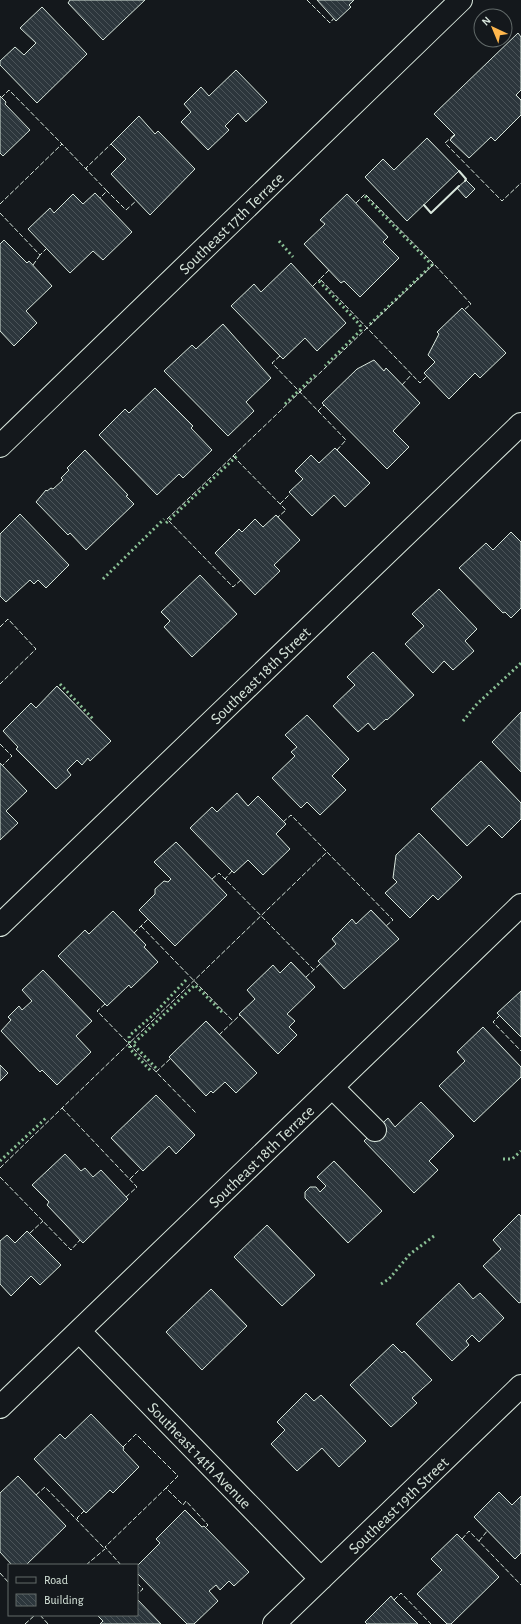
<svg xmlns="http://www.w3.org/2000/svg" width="521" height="1624" font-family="'Alegreya Sans',sans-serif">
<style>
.building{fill:url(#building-back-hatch);stroke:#d8e6dc}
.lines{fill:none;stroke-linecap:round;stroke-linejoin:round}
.minor-casing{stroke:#d8e6dc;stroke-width:24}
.minor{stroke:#14181c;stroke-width:22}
.hedge{stroke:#8ac095;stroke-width:3;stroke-dasharray:2 3;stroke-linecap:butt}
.fence{stroke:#d8e6dc;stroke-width:1;stroke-dasharray:5 2;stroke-linecap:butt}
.wall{stroke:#d8e6dc;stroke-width:2}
.labels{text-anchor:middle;stroke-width:3;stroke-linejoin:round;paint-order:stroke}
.street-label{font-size:16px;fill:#d8e6dc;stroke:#14181c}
</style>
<defs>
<pattern id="building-back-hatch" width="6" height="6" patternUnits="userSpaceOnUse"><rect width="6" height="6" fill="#2c363c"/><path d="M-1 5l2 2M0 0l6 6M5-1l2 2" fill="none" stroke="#4a5358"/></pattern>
</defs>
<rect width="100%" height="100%" fill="#14181c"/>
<path class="building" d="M70 0H145L103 40 68 3Z
M317 0H354L349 5 351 7 336 21Z
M42 7 87 54 37 103 0 65V61L15 47 24 55 36 43 20 28Z
M518 33 521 37V90L516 95 521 100V115L495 141 491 137 469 158 450 140 455 135 434 114Z
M236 70 267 102 246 122 238 113 225 126 229 130 208 150 181 122 191 112 184 104 201 87 209 96Z
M0 96 6 102 5 104 30 130 3 156 0 153Z
M139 116 155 134 158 131 195 169 150 215 111 174 126 159 111 144Z
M427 138 459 171 407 221 365 177 383 159 394 170Z
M466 180 475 189 466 198 457 188Z
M95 193 132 232 103 260 93 251 70 273 28 229 50 208 54 213 73 194 83 204Z
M347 194 388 237 383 242 399 258 360 297 344 281 341 283 304 244 325 224 320 220Z
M4 240 27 263 29 261 52 286 26 311 37 323 14 346 0 331V244Z
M291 263 346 323 317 351 305 338 283 359 231 306 254 284 261 292Z
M462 308 506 353 480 378 475 373 449 399 424 373 435 362 428 355 439 334 437 332Z
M223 324 271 378 246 402 254 411 228 436 164 371 192 345 196 349Z
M374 360 384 371 386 368 420 403 393 431 409 447 387 469 322 403 357 369Z
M155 388 193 426 191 428 212 450 183 478 179 474 157 495 99 435 125 409 129 413Z
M335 448 370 483 345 507 334 495 312 516 289 492 303 479 295 471 311 455 319 463Z
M85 450 128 495 126 496 134 504 86 550 70 533 68 535 36 502 46 490 47 491 51 488 53 489 63 480 61 478 69 470 67 468Z
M20 514 69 565 46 588 38 580 34 584 30 580 6 602 0 596V534Z
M276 515 300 540 274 565 280 571 255 595 215 553 239 529 242 532 255 519 263 527Z
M511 532 521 542V608L511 618 505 612 503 613 459 568 486 543 493 550Z
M200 575 237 614 192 657 164 627 170 621 161 612Z
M439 589 477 629 465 641 474 651 453 670 444 661 433 673 405 644 424 626 412 614Z
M373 652 414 695 387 720 386 719 374 730 368 723 358 732 333 706 355 685 347 677Z
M57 686 111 741 90 761 88 758 82 765 77 760 67 770 71 775 56 789 16 749 18 747 3 731 31 703 36 708Z
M521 712V772L492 742Z
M307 715 349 759 332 776 346 790 320 815 307 802 301 808 272 778 295 756 291 752 297 747 285 735Z
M481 761 521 803V819L502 838 489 825 467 846 431 809Z
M0 763 27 791 6 811 18 823 0 840Z
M237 793 248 806 258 796 286 824 276 834 290 849 263 875 248 860 234 873 190 828 212 807 217 812Z
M419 833 462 877 438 900 433 895 410 918 385 893 397 882 393 878 396 855Z
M176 842 227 895 175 946 139 910 155 894V889L164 881 168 882 171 879 154 862Z
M371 910 399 939 344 989 318 961 336 944 332 939 352 919 356 924Z
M113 911 146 945 144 947 158 962 131 988 129 985 107 1006 58 956 85 930 89 934Z
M291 962 315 987 287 1014 295 1021 289 1027 297 1035 278 1054 239 1014 255 999 247 990 273 965 280 973Z
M43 970 92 1021 76 1036 91 1052 57 1085 42 1070 40 1072 1 1031 11 1020 8 1017 19 1006 22 1010 32 1001 22 990Z
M521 991V1037L497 1013Z
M206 1021 257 1073 236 1093 225 1082 213 1093 211 1091 206 1096 169 1057Z
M483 1027 521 1067V1077L474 1122 439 1086 465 1061 457 1052Z
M0 1065 8 1073 0 1081Z
M156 1095 195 1135 176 1154 169 1146 143 1171 111 1138Z
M421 1102 454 1136 429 1161 438 1170 414 1193 364 1141 388 1118 395 1127Z
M65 1154 81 1171 85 1168 93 1177 101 1170 128 1199 83 1243 47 1205 49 1202 32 1185Z
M334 1161 382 1211 348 1243 305 1198V1192L310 1187H316L320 1192 326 1186 317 1177Z
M519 1214 521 1216V1302L519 1303 483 1266 501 1249 493 1240Z
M267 1225 315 1275 282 1306 234 1257Z
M27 1231 61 1265 40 1285 31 1276 11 1296 0 1284V1241L7 1235 15 1243Z
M459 1283 473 1299 480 1293 504 1318 479 1342 472 1335 466 1341 469 1345 452 1361 416 1324Z
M211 1289 247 1326 202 1370 166 1332Z
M393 1344 402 1353 404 1351 432 1380 412 1398 417 1403 391 1427 350 1385Z
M306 1393 314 1401 321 1395 366 1441 339 1467 322 1448 297 1471 271 1444 285 1430 277 1422Z
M91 1414 124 1448 123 1450 139 1467 113 1493 110 1490 86 1513 34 1459 60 1434 65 1439Z
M18 1476 66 1526 26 1565H12L0 1552V1493Z
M499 1492 512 1505 521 1496V1553L515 1559 474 1517Z
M185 1510 202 1527 204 1526 249 1572 234 1586 229 1581 220 1590 216 1585 209 1591 218 1601 194 1624H187L137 1573V1566L160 1543 156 1539Z
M457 1534 499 1577 451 1624H447L417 1594 442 1570 431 1559Z
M391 1596 394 1600 418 1624H367L365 1622Z
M137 1599 161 1624H100L103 1621 97 1615H137Z"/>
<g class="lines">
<g class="minor-casing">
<path id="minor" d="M0 446 461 0
M0 925 521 424
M332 1087 375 1130
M79 1331 321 1579
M0 1407 521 905
M274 1624 521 1386"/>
</g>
<use href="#minor" class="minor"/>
<path class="hedge" d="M365 196 432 265 368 326
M279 241 293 257
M319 281 360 325 361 330 325 366
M285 404 315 375
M166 523 238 455
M103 579 164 519
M60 684 93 719
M463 721 477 704 521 663
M156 1068 133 1044 195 985 224 1014
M150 1070 130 1049 129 1036 153 1015 186 980
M503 1159H512L521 1151
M0 1161 47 1117
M381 1284 389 1279 410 1254 434 1236"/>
<path class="fence" d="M307 0 330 23 334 18
M454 135 445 143 502 201 521 183
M60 146 62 144 107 191 100 198
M87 170 86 168 111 144
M106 190 126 210 136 201
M356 203 365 194 434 264
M0 204 62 144 9 90 2 97
M0 213 40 255 46 249
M33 265 40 255
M329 270 320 279 420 383 427 376
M313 286 320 279
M280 356 272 363 346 440 337 450
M402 385 412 374
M318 411 324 405
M233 456 286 510 278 517
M280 504 290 494
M241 580 233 587 167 519 434 264 471 304 464 310
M0 627 8 619 36 649 0 684
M0 744 12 756 2 766
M283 822 291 815 327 852
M232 871 225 879 314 970
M212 879 219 873 225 879
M141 926 234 1022
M134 933 148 919
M306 977 320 964
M105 1004 97 1011 196 1113
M500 1015 493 1022 521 1051
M219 1035 240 1015
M156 1072 170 1059
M62 1108 137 1187 126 1197
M0 1168 327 852 393 920 386 926
M0 1177 71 1250 80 1240
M130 1179 140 1169
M30 1233 43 1221
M123 1447 136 1434 178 1476 166 1488
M36 1495 45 1487 104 1548
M78 1519 77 1518 84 1511
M462 1539 469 1531 521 1585
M479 1541 488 1530
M86 1565 105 1549
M121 1565 105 1547 166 1488 183 1505 186 1501 208 1525 205 1528
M0 1573 9 1583
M137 1583 143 1589 137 1594
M394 1600 401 1593 431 1624
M40 1615 48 1624
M25 1624 35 1615"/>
<path class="wall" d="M459 171 466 179 465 181
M424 205 431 213 459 186"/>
</g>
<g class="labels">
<g class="street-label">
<text transform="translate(231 223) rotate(-44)" y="6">Southeast 17th Terrace</text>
<text transform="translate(260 675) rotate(-44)" y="6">Southeast 18th Street</text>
<text transform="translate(261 1156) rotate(-44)" y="6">Southeast 18th Terrace</text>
<text transform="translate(200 1455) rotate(46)" y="6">Southeast 14th Avenue</text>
<text transform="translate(398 1505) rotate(-44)" y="6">Southeast 19th Street</text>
</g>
</g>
<rect x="8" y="1564" width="130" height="52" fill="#14181c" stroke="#626a69"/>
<rect x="16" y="1577" width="20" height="6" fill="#14181c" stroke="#626a69"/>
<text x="44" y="1584" font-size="12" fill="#d8e6dc">Road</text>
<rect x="16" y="1594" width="20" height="12" fill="url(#building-back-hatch)" stroke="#626a69"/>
<text x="44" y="1604" font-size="12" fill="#d8e6dc">Building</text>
<g transform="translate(493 28) rotate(316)"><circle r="19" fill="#14181c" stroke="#626a69"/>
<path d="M0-3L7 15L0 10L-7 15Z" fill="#ffb74d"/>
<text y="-6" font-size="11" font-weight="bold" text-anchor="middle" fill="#d8e6dc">N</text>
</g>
</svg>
